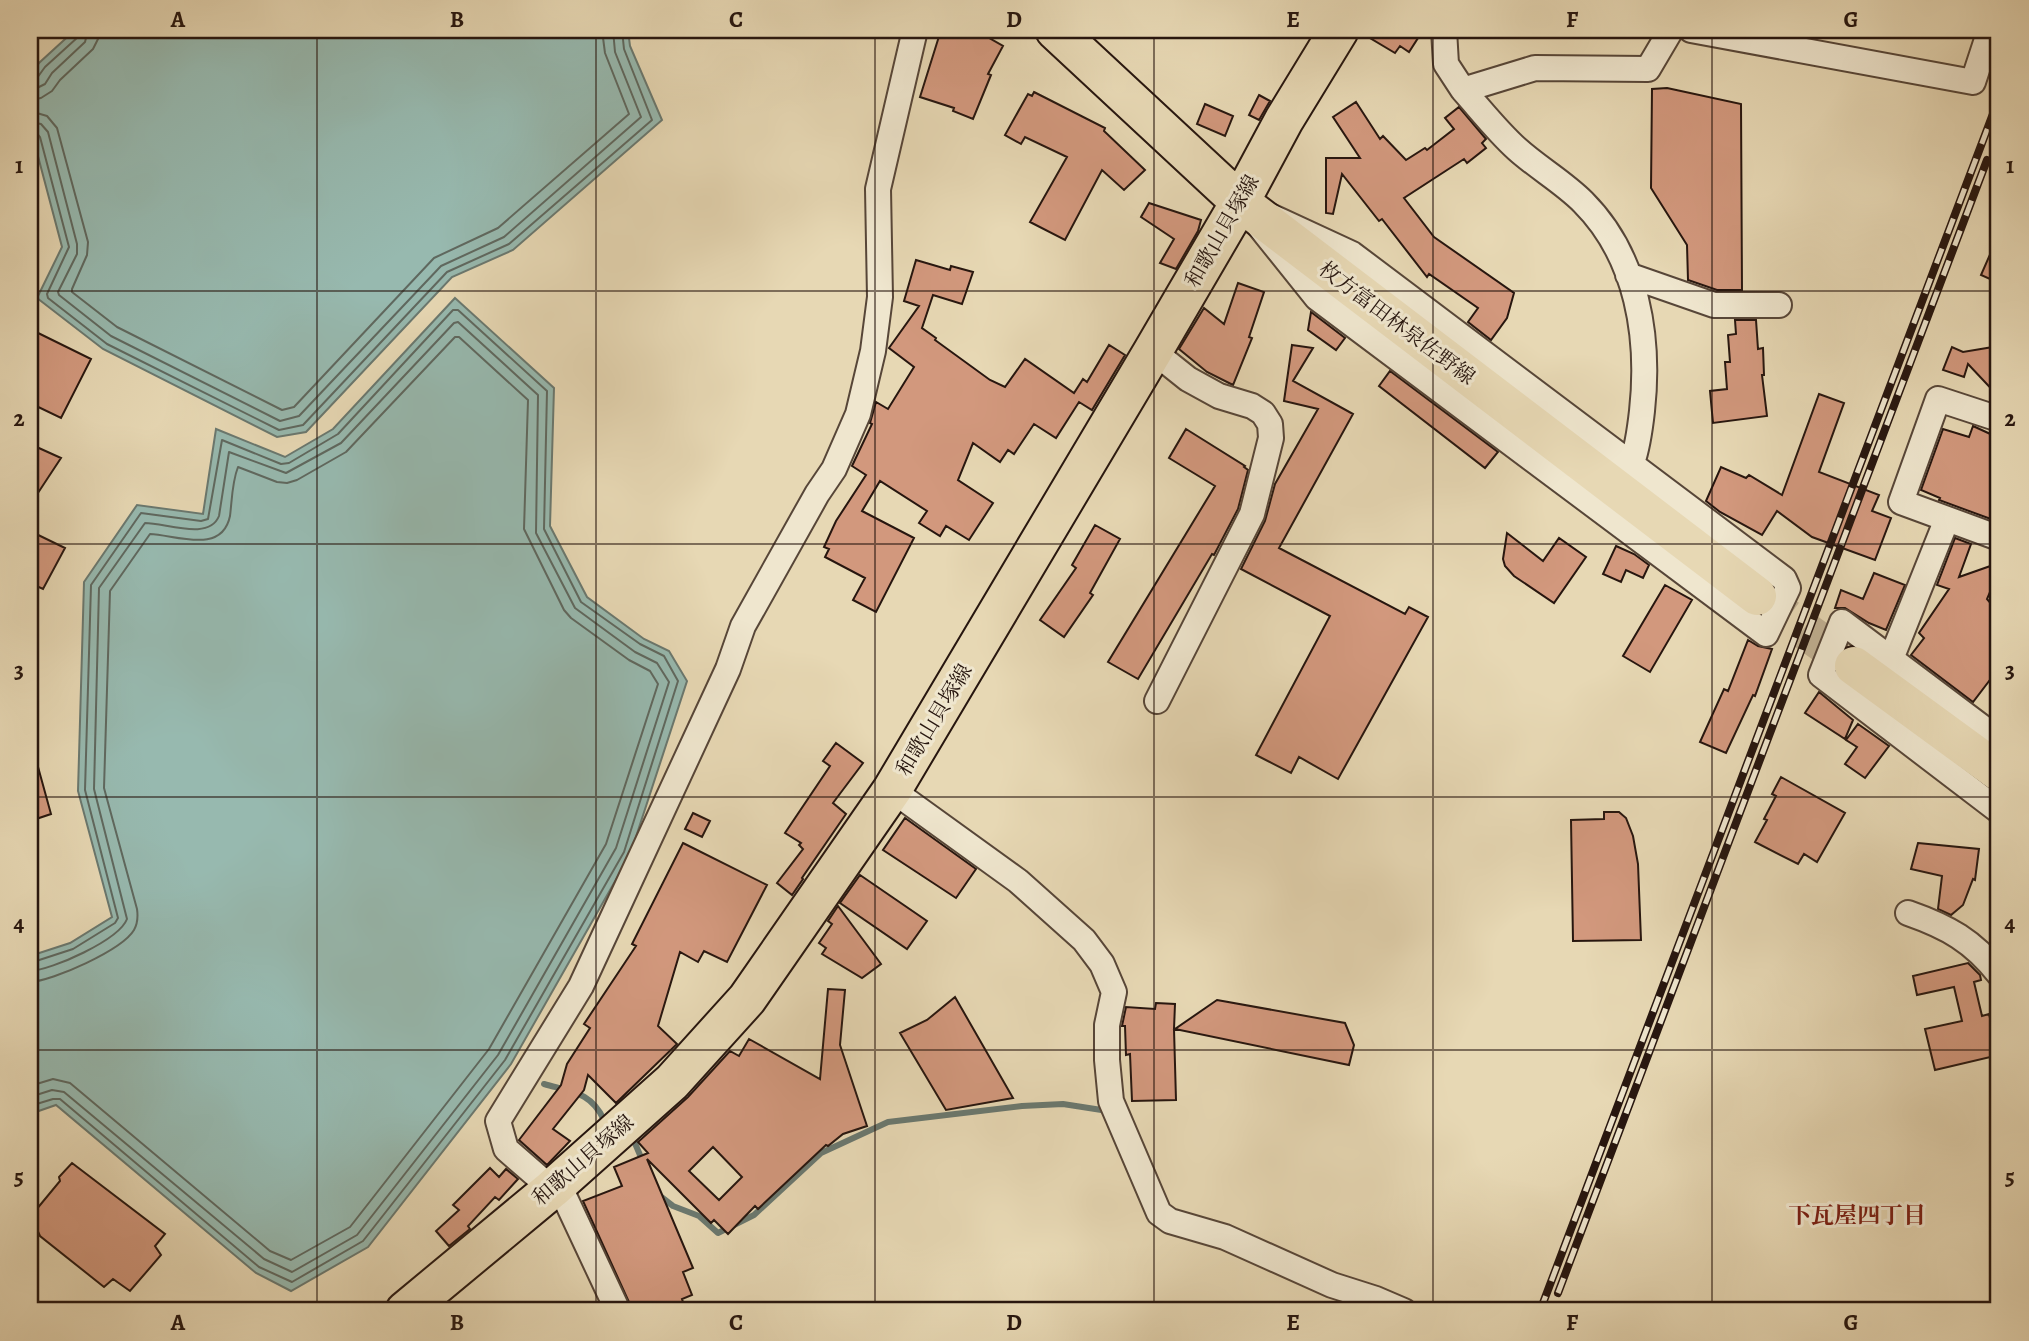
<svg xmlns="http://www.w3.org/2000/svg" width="2029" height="1341" font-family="Alegreya,'Noto Serif JP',serif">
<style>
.water{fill:#97b9af;stroke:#6a786f;stroke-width:2}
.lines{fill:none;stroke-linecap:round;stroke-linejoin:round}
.shore{stroke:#5f685f;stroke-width:2}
.stream{stroke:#6a786f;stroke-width:6}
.building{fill:#d2987d;stroke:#27160f;stroke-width:2;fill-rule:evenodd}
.primary-tunnel{stroke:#c1b193;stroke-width:38;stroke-dasharray:38 19;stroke-linecap:butt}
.street-casing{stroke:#574638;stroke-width:28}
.primary-casing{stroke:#27160f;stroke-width:42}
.street{stroke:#efe6ce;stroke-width:24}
.primary{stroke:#e7d8b4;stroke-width:38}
.rail-casing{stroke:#27160f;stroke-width:8}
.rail{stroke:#efe6ce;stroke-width:5;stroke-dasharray:16;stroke-linecap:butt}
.grid{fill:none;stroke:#27160f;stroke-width:2;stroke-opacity:0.55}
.labels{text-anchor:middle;stroke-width:6;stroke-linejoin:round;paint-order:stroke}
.street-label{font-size:21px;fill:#27160f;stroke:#efe6ce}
.neighbourhood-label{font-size:23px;font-weight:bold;fill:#7a1f14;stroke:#efe6ce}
.neatline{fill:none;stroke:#27160f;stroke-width:2.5}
.grid-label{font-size:23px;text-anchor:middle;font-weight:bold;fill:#27160f}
</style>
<rect width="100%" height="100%" fill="#e7d8b4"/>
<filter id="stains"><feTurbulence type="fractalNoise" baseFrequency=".00286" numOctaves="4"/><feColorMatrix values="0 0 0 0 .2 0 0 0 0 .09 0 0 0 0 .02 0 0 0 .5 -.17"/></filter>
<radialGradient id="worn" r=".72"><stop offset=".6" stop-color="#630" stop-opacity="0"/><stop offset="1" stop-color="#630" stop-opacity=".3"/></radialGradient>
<path class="water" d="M75 30H628L630 46 662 120 513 250 452 277 306 432 277 437 103 349 37 298 62 247 30 126V78L39 63Z
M455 298 554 388 550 526 587 597 644 639 669 651 687 681 630 855 511 1064 368 1247 291 1291 256 1273 56 1105 30 1114V956L70 943 112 917 78 791 84 582 137 505 203 514 216 429 285 457 333 429Z"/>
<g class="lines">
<path class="shore" d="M30 81 37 78 45 67 78 37 80 30
M30 89 37 88 45 84 52 73 85 42 88 30
M30 100 41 98 52 91 60 80 93 49 98 39 99 30
M30 111 47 116 57 128 88 242 87 255 72 289V292L117 327 282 410 294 407 434 258 498 228 629 114 605 53 602 30
M30 122 41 124 48 132 77 244V254L58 292 59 295 111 336 280 421 299 416 441 266 504 237 641 117 615 52 613 30
M30 131 36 132 40 137 69 247 47 294 48 298 107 344 279 430 303 425 447 272 509 244 652 120 624 49 622 30
M30 963 73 949 115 923 118 918 85 790 91 585 141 513 201 521 208 519 222 440 281 464 289 463 338 434 453 310H458L547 391 544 529 581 602 640 644 664 656 678 681 624 852 505 1060 363 1241 292 1282 259 1267 60 1099H53L30 1106
M30 971C52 970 119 940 127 919L94 789 99 588 145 523C166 523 209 541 219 516L229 452 286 473 341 443 454 323 458 322 538 395 536 533 575 608 635 652 657 663 669 682 616 848 498 1055 357 1235 292 1272 264 1259 64 1092 52 1090 30 1097
M30 982C53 981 122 950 134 930 138 923 138 916 137 909L104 788 110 591 150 534C176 535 222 555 230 516 232 500 232 482 238 467L277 482 287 483 297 480 346 452 455 337H459L528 400 524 529 564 610 571 618 629 660 650 671 658 684 606 844 489 1049 350 1227 291 1260 270 1251 70 1083 53 1079 30 1086"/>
<path class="stream" d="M544 1084C572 1092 591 1092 604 1120
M628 1140 634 1141 643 1162
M660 1196 673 1206 699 1216 718 1233 754 1215 821 1153 888 1122 1022 1106 1063 1104 1108 1111
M1341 1295 1348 1311"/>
</g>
<path class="building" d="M941 30H975L1003 46 988 74 991 75 973 119 953 111 954 108 920 97Z
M1361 30H1410L1408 32 1418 38 1409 52 1400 46 1395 53 1360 32Z
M1667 88 1741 104 1742 290H1717L1688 280 1687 245 1651 188 1652 89Z
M1034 92 1105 128 1104 131 1145 170 1124 190 1102 170 1065 240 1030 222 1067 157 1025 137 1021 144 1005 135 1028 94 1032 96Z
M1259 95 1270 101 1259 120 1249 115Z
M1356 102 1380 139 1383 136 1406 160 1425 148 1427 150 1454 129 1445 118 1459 107 1486 139 1482 143 1486 148 1467 163 1464 159 1404 198 1434 237 1514 293 1507 318 1491 340 1468 322 1478 308 1429 274 1427 277 1382 219 1379 221 1342 174 1333 214 1326 213V158H1360L1333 117Z
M1205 104 1233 116 1225 136 1197 124Z
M1149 203 1201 220 1198 231 1176 269 1160 263 1174 239 1141 217Z
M1999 234V283L1981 275Z
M916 260 950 270 951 266 973 272 962 304 933 295 922 328 936 338 935 340 990 380 1005 387 1025 359 1074 393 1083 379 1087 382 1109 345 1125 355 1092 410 1079 402 1056 438 1034 424 1014 454 1008 450 1000 462 973 443 958 480 993 503 969 540 946 526 940 536 919 523 927 511 880 481 862 511 914 538 876 612 853 600 865 578 825 557 829 549 824 547 836 521 866 475 852 466 872 424 870 423 876 402 888 409 914 367 889 348 919 306 904 301Z
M1238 283 1264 292 1249 337 1252 338 1233 385 1207 372 1179 349 1204 308 1224 324Z
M1311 312 1345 338 1336 350 1308 330Z
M1735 320H1756L1758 349 1763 348 1764 375H1762L1767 416 1713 423 1710 391 1727 389 1725 362H1730L1728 335 1736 334Z
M30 329 91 359 61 418 30 403Z
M1292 345 1313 348 1293 381 1353 414 1279 548 1405 614 1409 607 1428 617 1338 779 1299 757 1291 773 1256 755 1330 616 1241 569 1265 521 1275 484 1318 409 1284 401Z
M1999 346V397L1968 364 1964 377 1943 370 1952 347 1963 352Z
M1390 371 1498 452 1485 468 1379 386Z
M1819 394 1844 403 1819 472 1879 495 1872 511 1891 518 1875 560 1812 537 1777 511 1762 535 1720 512 1706 501 1721 467 1746 478 1749 475 1782 495Z
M1973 426 1999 438V522L1939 500 1940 498 1921 490 1943 429 1969 437Z
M1186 429 1245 466 1244 467 1248 470 1238 509 1214 555 1212 554 1138 679 1108 662 1215 486 1169 458Z
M30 444 61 458 30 505Z
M1095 525 1120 539 1090 593 1093 595 1064 637 1040 620 1076 568 1072 565Z
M30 531 65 548 43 589 30 583Z
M1507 533 1543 561 1559 538 1586 557 1554 603 1514 576 1505 566 1503 559Z
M1955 538 1971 544 1959 577 1999 563V571L1987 599 1999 613V668L1973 702 1911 655 1924 638 1919 633 1949 589 1937 585Z
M1616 546 1634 554 1649 565 1643 578 1626 570 1621 582 1603 574Z
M1874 573 1905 585 1886 630 1869 623 1845 608H1835L1841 590 1863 599Z
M1665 585 1692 600 1650 672 1623 656Z
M1748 640 1758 646 1772 649 1755 696 1753 695 1726 753 1700 742 1724 689 1728 691Z
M1819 692 1853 720 1845 739 1805 713Z
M1858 724 1889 746 1865 778 1845 764 1857 747 1846 740Z
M836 743 863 763 833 803 846 814 802 878 803 879 792 895 777 883 803 849 799 845 801 843 785 833 830 766 823 761Z
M35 756 51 814 30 821V757Z
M1781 777 1845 813 1817 862 1804 854 1798 864 1755 842 1767 820 1764 819 1776 796 1772 794Z
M1604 812H1619L1626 818 1633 836 1638 864 1641 940 1573 941 1571 820 1604 819Z
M693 813 710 821 702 837 685 829Z
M905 818 976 869 956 898 883 850Z
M683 843 767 885 727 962 704 951 698 962 680 952 658 1026 677 1044 616 1103 588 1075 584 1090 553 1129 570 1141 547 1165 519 1140 561 1085 567 1064 590 1028 584 1024 636 946 632 944Z
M1918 843 1979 849 1975 880 1973 879 1963 905 1951 915 1938 909 1942 876 1911 869Z
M860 875 927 921 907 949 840 903Z
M838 906 881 964 862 978 822 954 826 948 819 943 832 924 828 921Z
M1968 963 1980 975 1981 980 1974 982 1982 1016 1989 1014 1992 1026 1999 1024V1055L1935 1070 1925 1029 1962 1021 1954 987 1917 995 1913 976Z
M828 989 845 990 840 1045 867 1126 843 1134 828 1146 826 1145 758 1209 755 1206 728 1234 714 1220 711 1223 647 1159 693 1268 683 1272 692 1295 682 1299 685 1308 676 1311H633L583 1201 622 1186 614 1167 648 1153 638 1142 688 1097 730 1051 739 1056 749 1039 820 1079ZM713 1147 742 1177 719 1200 689 1171Z
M955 997 1013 1098 946 1110 900 1033 927 1020Z
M1217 1000 1345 1023 1354 1045 1349 1065 1175 1029Z
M1156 1003 1175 1004 1174 1029 1176 1100 1132 1101 1130 1054 1126 1055 1125 1026H1122L1126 1007 1155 1009Z
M72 1163 165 1234 155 1246 161 1255 130 1291 113 1279 104 1287 40 1236 31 1216 60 1181 59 1177Z
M490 1168 499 1177 506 1169 518 1179 499 1200 495 1197 468 1226 470 1229 449 1246 436 1231 459 1210 453 1205Z"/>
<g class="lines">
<path class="primary-tunnel" d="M1757 596 1854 666"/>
<g class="street-casing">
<path id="street" d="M1444 30 1446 64 1463 90 1535 68 1648 69 1671 30
M1691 30 1973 82 1990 30
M1463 90C1480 109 1497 131 1517 149 1538 168 1563 182 1583 202 1638 257 1650 338 1642 411 1640 429 1638 446 1632 463
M1240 202 1352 254 1784 579 1788 588 1766 634 1317 298Z
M1628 275 1714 305H1779
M1153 351 1188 379 1219 396 1252 406 1263 413 1270 424 1271 438 1252 514 1157 701
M1999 419 1938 399 1901 502 1999 538
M1891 659 1947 519
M1999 740 1842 622 1821 675 1999 811
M892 790 1018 881 1084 940 1102 964 1114 992 1107 1025V1060L1111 1101 1159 1213 1170 1221 1225 1237 1332 1285 1376 1299 1404 1311
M1908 913C1948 927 1973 941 1999 974
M558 1183 618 1311
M552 1189 506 1149 498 1121 581 986 728 669 743 626 817 494 834 469 858 414 873 351 880 297 878 189 915 30"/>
</g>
<g class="primary-casing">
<path id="primary" d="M1055 30 1240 202 1757 596
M1854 666 1999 772
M405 1311 552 1189 672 1082 747 999 892 790 1153 351 1240 202 1284 120 1339 30"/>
</g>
<use href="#street" class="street"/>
<use href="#primary" class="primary"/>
<g class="rail-casing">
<path id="rail" d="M1558 1293 1987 160
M1540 1311 1999 98"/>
</g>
<use href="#rail" class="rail"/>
</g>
<path class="grid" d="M317 30V1311M596 30V1311M875 30V1311M1154 30V1311M1433 30V1311M1712 30V1311M30 291H1999M30 544H1999M30 797H1999M30 1050H1999"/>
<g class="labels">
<g class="street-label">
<text transform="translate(1222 231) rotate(-60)" y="7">和歌山貝塚線</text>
<text transform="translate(1397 323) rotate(37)" y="7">枚方富田林泉佐野線</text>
<text transform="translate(934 720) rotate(-59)" y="7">和歌山貝塚線</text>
<text transform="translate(583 1160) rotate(-41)" y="7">和歌山貝塚線</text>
</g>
<g class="neighbourhood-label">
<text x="1857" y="1223">下瓦屋四丁目</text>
</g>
</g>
<rect width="2029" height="1341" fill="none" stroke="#e7d8b4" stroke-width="77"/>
<rect x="38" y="38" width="1952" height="1264" class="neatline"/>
<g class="grid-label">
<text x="178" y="27">A</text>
<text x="457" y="27">B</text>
<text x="736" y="27">C</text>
<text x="1014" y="27">D</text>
<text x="1293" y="27">E</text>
<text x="1572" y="27">F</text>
<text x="1851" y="27">G</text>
<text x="19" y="173">1</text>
<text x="2010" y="173">1</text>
<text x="19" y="426">2</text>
<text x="2010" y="426">2</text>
<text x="19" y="678">3</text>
<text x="2010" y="678">3</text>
<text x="19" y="931">4</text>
<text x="2010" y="931">4</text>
<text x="19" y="1184">5</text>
<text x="2010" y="1184">5</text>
<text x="178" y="1330">A</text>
<text x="457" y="1330">B</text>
<text x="736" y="1330">C</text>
<text x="1014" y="1330">D</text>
<text x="1293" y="1330">E</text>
<text x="1572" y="1330">F</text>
<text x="1851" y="1330">G</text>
</g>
<rect width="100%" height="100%" filter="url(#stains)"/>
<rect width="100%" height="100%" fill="url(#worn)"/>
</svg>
